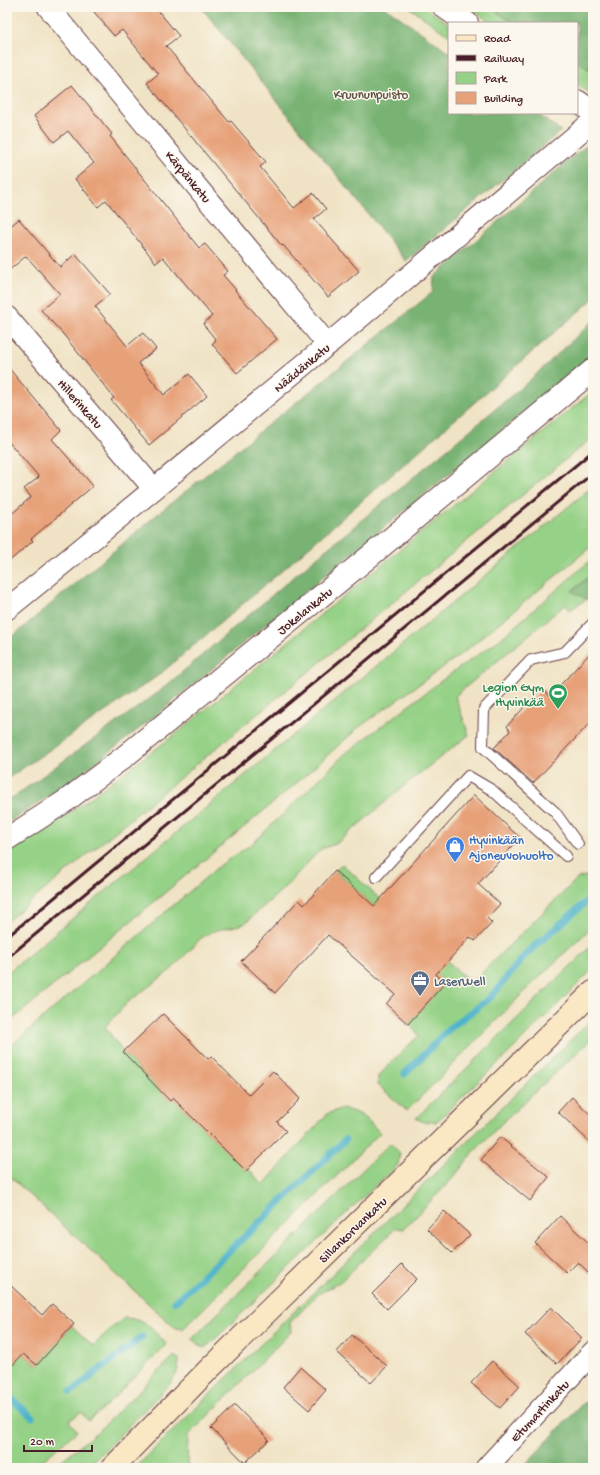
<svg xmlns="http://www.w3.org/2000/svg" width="600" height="1475" font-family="'Gochi Hand',sans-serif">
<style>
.green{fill:#95d186;stroke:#707858}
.forest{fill:#78b373;stroke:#61694f}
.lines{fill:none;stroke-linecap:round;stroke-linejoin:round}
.stream{stroke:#4bb2ca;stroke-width:7}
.building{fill:#e7a179}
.service-casing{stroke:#633c42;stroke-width:12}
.minor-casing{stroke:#633c42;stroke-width:23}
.tertiary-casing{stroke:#633c42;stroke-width:24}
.secondary-casing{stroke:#633c42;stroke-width:24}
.service{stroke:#fff;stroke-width:10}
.minor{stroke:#fff;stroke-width:21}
.tertiary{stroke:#fff;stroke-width:22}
.secondary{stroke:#fae7c3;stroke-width:22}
.rail{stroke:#4a1f2b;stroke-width:3}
.labels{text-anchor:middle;stroke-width:3;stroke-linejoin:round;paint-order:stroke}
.park-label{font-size:13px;fill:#605446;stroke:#fbf7ec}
.street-label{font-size:13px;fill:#4a1f2b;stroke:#fbf7ec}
.leisure-label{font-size:13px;fill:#27864d;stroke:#fbf7ec;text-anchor:end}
.shop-label{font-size:13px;fill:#366cbe;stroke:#fbf7ec;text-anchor:start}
.service-label{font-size:13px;fill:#4e5e75;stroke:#fbf7ec;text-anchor:start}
</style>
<rect width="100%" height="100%" fill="#fbf7ec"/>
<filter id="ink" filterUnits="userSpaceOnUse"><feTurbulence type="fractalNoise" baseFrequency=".025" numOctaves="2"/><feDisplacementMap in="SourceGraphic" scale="8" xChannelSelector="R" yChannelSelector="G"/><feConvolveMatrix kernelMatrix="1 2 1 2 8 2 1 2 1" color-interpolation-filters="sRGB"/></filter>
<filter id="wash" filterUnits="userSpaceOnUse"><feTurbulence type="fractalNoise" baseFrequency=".012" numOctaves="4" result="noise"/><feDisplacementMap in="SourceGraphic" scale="16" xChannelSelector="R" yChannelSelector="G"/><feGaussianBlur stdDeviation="0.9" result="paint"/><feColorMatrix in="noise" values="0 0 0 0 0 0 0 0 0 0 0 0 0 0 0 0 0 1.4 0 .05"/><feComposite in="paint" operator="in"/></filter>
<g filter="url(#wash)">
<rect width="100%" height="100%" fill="#f0e3c5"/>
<path class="green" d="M409 7H425L449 24V36Z
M469 7H489L514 23H491Z
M577 61 593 72V96L577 84Z
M593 391V437L7 921V853L75 809 177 733Z
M593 486V545L464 652 358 728 291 788 7 1024V973Z
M593 558V573L572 591 587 599 570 610 565 605 455 696 469 735 410 781 336 844 321 849 282 890 244 924 214 931 201 938 172 969 127 1003 105 1027 123 1052 170 1101 173 1098 246 1171 248 1168 263 1185 327 1114 343 1108 359 1114 368 1120 380 1133 183 1329 175 1328 7 1174V1049L219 866 253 843 346 753 449 675 499 640Z
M342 864 471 983 578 878 589 875 593 879V926L527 989 407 1111 378 1085V1076L419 1035 408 1024 445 983 431 970 437 963 335 871Z
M593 944V969L515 1047 436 1122H423L416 1118Z
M593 1018V1038L505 1120 472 1154 454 1177 404 1229 396 1228 340 1282 317 1295 290 1323 291 1332 188 1436 187 1468H135Z
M390 1143 400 1153 398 1165 336 1223 212 1342 204 1348 194 1341 192 1339Z
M124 1318C144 1318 154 1330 166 1344L164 1347 106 1406 88 1421 81 1412 69 1421 77 1431 34 1468H7V1354H23L37 1365 72 1326 93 1346 107 1332Z
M174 1356 179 1359C179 1370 176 1376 170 1384L96 1459 85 1468H52L97 1432Z"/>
<path class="forest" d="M201 7H385L449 52V113H536L561 131 406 261Z
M489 7H593V72L577 61V23H514Z
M586 146 593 154V299L285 568 159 675 7 779V641L160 512 433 292 434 277 572 157Z
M593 321V350L582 363C476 453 367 541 260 629 178 697 97 768 7 823V800L15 796 160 691 298 573 529 381Z
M593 573V603L572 591Z
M584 1402 593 1410V1468H522Z"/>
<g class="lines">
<path class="stream" d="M405 1074 450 1028 490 998 527 953 593 896
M175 1302 258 1224 345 1140
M71 1392 142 1337
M7 1395 32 1417"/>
</g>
<g id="blocks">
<path class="building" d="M90 7H155L179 36 166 46 229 122 231 121 266 162 260 167 294 208 313 193 326 209 314 219 359 271 328 297 283 245 282 246 147 83 158 74 122 30 114 36Z
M72 85 112 134 110 136 199 248 205 244 228 271 223 275 236 290H235L277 339 237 373 212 344 216 340 203 324 212 316 163 257 156 263 106 200 98 207 75 179 94 163 68 131 54 142 34 116Z
M19 219 60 267 75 254 110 294 95 306 127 346 143 333 156 349 138 363 164 395 189 374 207 396 149 445 111 400 114 398 63 334 41 310 60 294 26 256 7 272V229Z
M7 366 61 430 52 439 93 486 31 539 33 541 7 563V518L31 497 24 489 39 477 7 440Z
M593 650V720L533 783 494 748 510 731 507 726 542 688 550 696Z
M474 795 520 838 478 884 500 904 487 918 492 923 475 941 470 937 436 974 445 983 408 1024 386 1004 395 994 328 935 275 993 241 961 299 900 304 905 335 871 374 906Z
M163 1014 208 1059 211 1056 249 1095 273 1071 300 1099 277 1122 286 1131 246 1171 173 1098 170 1101 123 1052Z
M572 1097 593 1117V1145L558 1112Z
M500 1137 549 1177 530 1201 481 1160Z
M444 1211 470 1235 452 1253 427 1229Z
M560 1216 593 1247V1277L578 1262 567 1273 535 1243Z
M402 1264 417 1279 387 1309 372 1294Z
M7 1282 42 1315 52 1304 74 1324 37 1365 23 1354 7 1371Z
M551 1307 582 1338 557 1364 525 1334Z
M352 1335 387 1366 371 1383 337 1352Z
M492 1361 520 1386 500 1408 471 1383Z
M300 1367 326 1390 309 1410 283 1387Z
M235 1405 269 1440 245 1463 211 1428Z"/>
</g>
</g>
<g filter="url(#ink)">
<use href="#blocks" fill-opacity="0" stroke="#633c42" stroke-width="1"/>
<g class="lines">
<g class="service-casing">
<path id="service" d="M578 844 555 812 483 747 484 709 531 660 565 652 593 623
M376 877 468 776 492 790 566 856"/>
</g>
<g class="minor-casing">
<path id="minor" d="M48 7 328 345
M7 317 154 489
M7 609C205 449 399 285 593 121
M486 1468 593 1352"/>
</g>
<g class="tertiary-casing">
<path id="tertiary" d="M444 7 467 23
M577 101 593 112
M7 839 67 800 124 757 370 556 593 370"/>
</g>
<g class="secondary-casing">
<path id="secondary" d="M112 1468 207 1371 593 992"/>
</g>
<use href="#service" class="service"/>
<use href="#minor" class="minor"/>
<use href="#tertiary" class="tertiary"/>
<use href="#secondary" class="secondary"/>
<path class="rail" d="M7 937 593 451
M7 958 593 473"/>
</g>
</g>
<defs>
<g id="stadium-pin" transform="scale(1)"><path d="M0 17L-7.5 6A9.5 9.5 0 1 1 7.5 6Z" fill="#2e9e5b" stroke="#fbf7ec"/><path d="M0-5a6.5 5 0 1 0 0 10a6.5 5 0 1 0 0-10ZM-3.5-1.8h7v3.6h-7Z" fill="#fff"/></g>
<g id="shop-pin" transform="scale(1)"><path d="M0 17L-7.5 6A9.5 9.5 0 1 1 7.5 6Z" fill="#3f7fe0" stroke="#fbf7ec"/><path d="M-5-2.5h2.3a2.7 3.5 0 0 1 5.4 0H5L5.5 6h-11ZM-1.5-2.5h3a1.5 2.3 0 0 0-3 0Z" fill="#fff"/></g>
<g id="office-pin" transform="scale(1)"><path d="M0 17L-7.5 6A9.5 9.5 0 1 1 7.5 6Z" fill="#5c6f8a" stroke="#fbf7ec"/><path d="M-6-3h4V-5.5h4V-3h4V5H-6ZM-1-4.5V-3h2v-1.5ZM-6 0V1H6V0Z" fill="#fff"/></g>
</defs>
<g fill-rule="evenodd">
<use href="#stadium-pin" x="558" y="693"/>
<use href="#shop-pin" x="455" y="846"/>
<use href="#office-pin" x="420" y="980"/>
</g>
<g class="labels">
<g class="park-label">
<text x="371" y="98">Kruununpuisto</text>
</g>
<g class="street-label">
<text transform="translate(189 176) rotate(50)" y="5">Kärpänkatu</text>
<text transform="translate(301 367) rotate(-40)" y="5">Näädänkatu</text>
<text transform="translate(81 403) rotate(49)" y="5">Hillerinkatu</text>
<text transform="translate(304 610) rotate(-39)" y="5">Jokelankatu</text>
<text transform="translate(352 1229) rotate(-44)" y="5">Sillankorvankatu</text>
<text transform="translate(539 1410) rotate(-47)" y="5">Etumartinkatu</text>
</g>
<g class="leisure-label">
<text x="544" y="691">Legion Gym<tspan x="544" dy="15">Hyvinkää</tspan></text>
</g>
<g class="shop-label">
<text x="469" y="844">Hyvinkään<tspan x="469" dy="15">Ajoneuvohuolto</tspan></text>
</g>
<g class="service-label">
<text x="434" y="985">LaserWell</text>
</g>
</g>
<rect width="600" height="1475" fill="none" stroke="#fbf7ec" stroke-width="24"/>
<rect x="448" y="22" width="130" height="92" fill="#fbf7ec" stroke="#b4a19f"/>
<rect x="456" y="35" width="20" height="6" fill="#fae7c3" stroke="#b4a19f"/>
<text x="484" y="42" font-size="12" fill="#4a1f2b">Road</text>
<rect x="456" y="55" width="20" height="6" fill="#4a1f2b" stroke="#b4a19f"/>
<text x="484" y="62" font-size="12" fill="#4a1f2b">Railway</text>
<rect x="456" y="72" width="20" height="12" fill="#95d186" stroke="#b4a19f"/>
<text x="484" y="82" font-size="12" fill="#4a1f2b">Park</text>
<rect x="456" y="92" width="20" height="12" fill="#e7a179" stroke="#b4a19f"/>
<text x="484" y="102" font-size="12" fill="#4a1f2b">Building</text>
<path d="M24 1445v6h68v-6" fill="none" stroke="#4a1f2b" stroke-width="2"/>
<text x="30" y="1445" font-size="12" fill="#4a1f2b" stroke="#fbf7ec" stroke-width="3" paint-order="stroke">20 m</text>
</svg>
